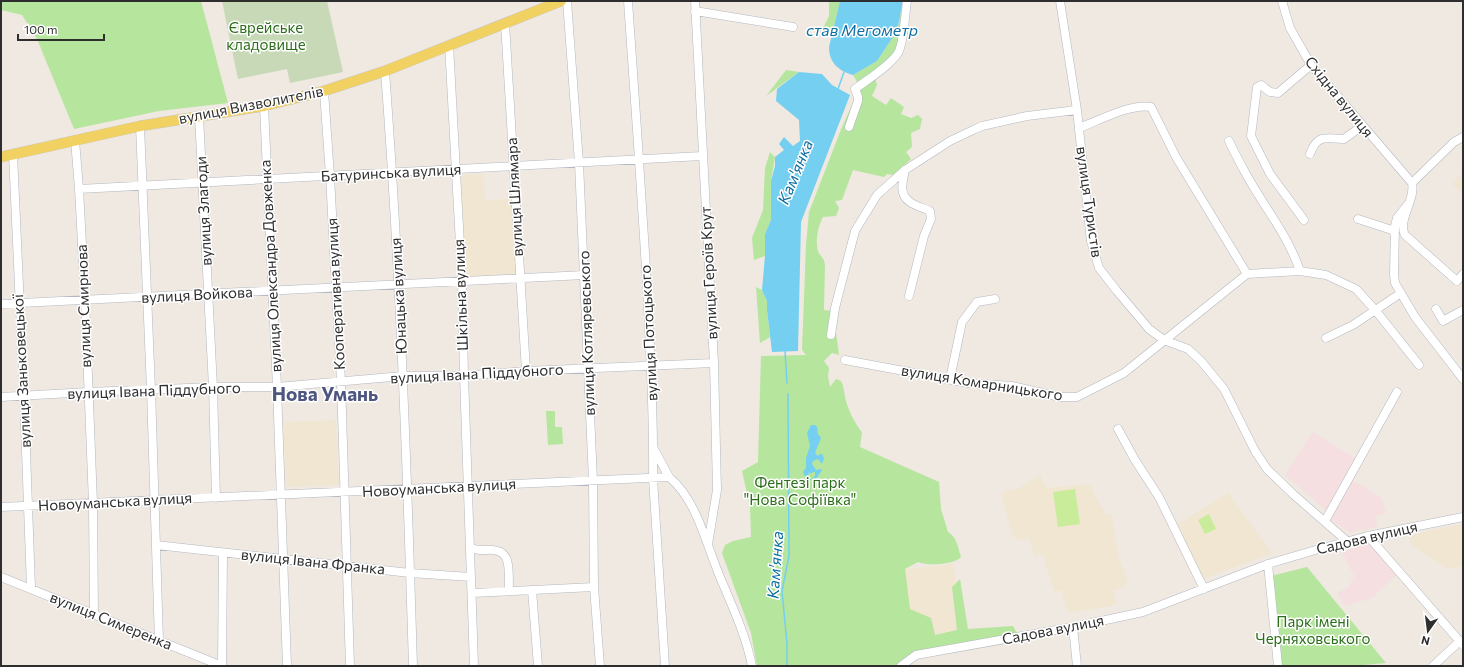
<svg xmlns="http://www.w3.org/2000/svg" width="1464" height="667" font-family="Commissioner,sans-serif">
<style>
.education{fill:#f0e6d1}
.medical{fill:#f5dfe0}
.green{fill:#b6e59e}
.cemetery{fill:#c8d9b8}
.pitch{fill:#c9ec9a}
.water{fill:#75cff0}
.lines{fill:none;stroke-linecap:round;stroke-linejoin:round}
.stream{stroke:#75cff0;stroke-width:1.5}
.minor-casing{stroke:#b4b7c1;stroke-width:9}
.major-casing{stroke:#c9c9c9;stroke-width:11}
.minor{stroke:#fff;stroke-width:8}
.major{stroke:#f2d163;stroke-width:10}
.labels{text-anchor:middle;stroke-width:3;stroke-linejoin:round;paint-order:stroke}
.park-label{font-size:15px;fill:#2c6e1b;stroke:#fff}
.street-label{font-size:15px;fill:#2e2e2e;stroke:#fff}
.water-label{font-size:16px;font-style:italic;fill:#0d6fa3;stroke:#fff}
.district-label{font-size:19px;font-weight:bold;fill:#4d5680;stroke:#fff}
</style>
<rect width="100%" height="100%" fill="#efe9e1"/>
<path class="education" d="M1463 172V195L1452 184Z
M483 174 485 200H496L513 198 518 276 464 279 459 175Z
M336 420 339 485 286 487 283 422Z
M1040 475 1047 488 1089 484 1106 515H1112L1118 556 1128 581 1125 586 1113 591 1116 605 1068 613 1062 591H1054L1043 554 1034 556 1029 538 1017 540 1012 534 1001 493 1019 488Z
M1228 493 1272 553 1203 579 1178 524Z
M1463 524V566L1448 569 1411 545 1409 535Z
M953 564 964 636 907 641 902 570Z"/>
<path class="medical" d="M1313 432 1356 459 1326 510 1285 475Z
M1352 480 1381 497 1386 513 1376 516 1377 527 1350 532 1329 519Z
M1371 543 1397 574 1372 598 1345 606 1337 593 1349 587 1354 576 1342 552Z"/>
<path class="green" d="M1 1H201L228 103 159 111 74 129 37 39 22 15 1 10Z
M829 1H840L832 34 822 30 829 16Z
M903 1H907L898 52 874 74 877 85 872 96 886 105 891 98 904 107 901 114 911 118 918 115 922 119 920 129 911 133 912 147 906 152 911 159 893 175 887 174 884 177 853 170 842 200 835 201 839 208 836 216 823 217C818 226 815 241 818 251 820 257 824 256 825 265L824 310 835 311C833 323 838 342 839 355L832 353 824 361 829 368 828 376 830 387 836 379 841 381C844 387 844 391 845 397 847 408 855 424 862 432L860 447 939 482 941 509 948 532C957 537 958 548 961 557 954 565 928 566 918 562L905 569 910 609 931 618 935 635 957 630 952 587 960 579 968 629 1013 626 1019 637 916 655 901 666H757L751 633 722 553 725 545 733 541 751 537 750 507 742 471 758 462 761 356 806 355 802 350 806 245 809 212 842 127 857 94V82L853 75 877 61 897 31Z
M786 70 799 72 766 96Z
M770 152 775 157 771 181V220L765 234V256L754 260 752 238 763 210 765 168Z
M756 287 762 290 767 301V310L770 337 760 343Z
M546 411H555V427H562L563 444 548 445Z
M1307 567 1386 663 1352 666H1280L1271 576Z"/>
<path class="cemetery" d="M222 1H327L343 72 290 83 287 69 238 79Z"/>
<path class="pitch" d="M1075 489 1080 524 1058 527 1053 492Z
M1209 514 1216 529 1205 534 1198 520Z"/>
<path class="water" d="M840 1H903L897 31 877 61 853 75C839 71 829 63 829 47Z
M799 72 822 74 832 85 850 95 801 222 798 351 772 352 767 310V301L762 290 765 256V234L771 220V181L775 166V157L784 150 779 144 784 137 793 146 800 141 799 120 776 101 777 89Z
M811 425H815L817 427 818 434 821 438 815 453 818 456 820 454H822L824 458 822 464 818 459 813 461 812 464 816 470 821 469 822 470 816 479 812 478 815 476V472H813L811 474 809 472 808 476 811 480H810L806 479 803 472 806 468V458L810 446 807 433Z"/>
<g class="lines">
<path class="stream" d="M838 89 844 72
M785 351 787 383
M787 666V644L782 591 789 556 788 394"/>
<g class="minor-casing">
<path id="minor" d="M567 1 579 163 593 481 594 587 600 666
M628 1C635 95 641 190 647 284 650 349 654 413 653 478L665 666
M695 1 714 363 717 490 708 544
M1060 1 1077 110 1091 241 1099 268 1117 291 1149 329 1164 340 1188 349 1201 361 1224 389 1255 451 1267 469 1294 495 1348 542
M1282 1 1290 28 1311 65 1412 183
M695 11 793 27
M505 23 526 371
M449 45 462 281 464 376 474 666
M385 71C400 269 407 467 413 666
M324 91 330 176 341 381 350 666
M264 106 277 387 287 666
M199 116 213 387 216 498
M140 126 151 390 159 641
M849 127 858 101V97L855 89C868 79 890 66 898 53 904 43 905 14 907 1
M1079 128C1098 121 1131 103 1151 107L1176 157 1247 274
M1463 137 1454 142 1412 183C1416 200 1397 220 1405 235L1457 281 1463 274
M75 140 79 189 85 300 93 503 94 615
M1229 141C1234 152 1240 163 1246 174 1264 207 1288 235 1300 271
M13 154 24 396 31 588
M1310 154C1318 133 1326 139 1344 139L1362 126
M905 170C903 181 898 194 910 202 915 206 924 208 930 211L931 219 924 236 909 296
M79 189 702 156
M1409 203 1397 218 1395 226 1394 274 1395 283 1415 317 1463 379
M1358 219 1395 231
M1304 220 1270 174 1251 136 1257 87 1261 85 1270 92 1278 93 1311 65
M1247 274 1300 271 1326 275 1356 289 1376 311 1419 365
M1 304 585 275
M1436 309 1443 321 1463 310
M831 335 835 308 855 231 877 195 905 170 950 141 971 131 982 126 1027 116 1077 110
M1326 338 1353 325 1401 293
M845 360 968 383 1012 386 1060 397H1077L1124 373 1247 274
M950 379 962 322 977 302 995 299
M1 397 88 392 213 387H277L403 376H464L526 371 714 363
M1118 429 1135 460 1159 497 1204 589
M654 449 669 477
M1 507 669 477C697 500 706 544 720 577 732 606 746 635 752 666
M1325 521 1397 392
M1368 536 1463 645
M156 545 410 573 471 577
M470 547C476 551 479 550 485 550 514 547 508 570 509 591
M1268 564 1278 666
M1 577 222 666
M532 590 538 666
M472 593 594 587
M1073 627 1077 666
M222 666 223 553
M901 666 916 655 1073 627 1143 612 1268 564 1319 549 1368 536 1463 517
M1433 666 1460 641"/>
</g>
<g class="major-casing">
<path id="major" d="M1 157 140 126 264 106 324 91 385 71 561 1"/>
</g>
<use href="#minor" class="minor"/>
<use href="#major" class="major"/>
</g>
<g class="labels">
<g class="park-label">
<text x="266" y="33">Єврейське<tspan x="266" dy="17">кладовище</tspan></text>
<text x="800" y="488">Фентезі парк<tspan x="800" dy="17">"Нова Софіївка"</tspan></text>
<text x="1313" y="627">Парк імені<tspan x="1313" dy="17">Черняховського</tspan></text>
</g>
<g class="street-label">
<text transform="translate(1339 97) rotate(51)" y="5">Східна вулиця</text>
<text transform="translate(251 105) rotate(-11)" y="5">вулиця Визволителів</text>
<text transform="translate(391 173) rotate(-3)" y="5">Батуринська вулиця</text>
<text transform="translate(515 197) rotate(-93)" y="5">вулиця Шлямара</text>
<text transform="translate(1089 202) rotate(82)" y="5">вулиця Туристів</text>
<text transform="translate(204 211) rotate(-93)" y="5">вулиця Злагоди</text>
<text transform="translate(271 266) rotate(-93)" y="5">вулиця Олександра Довженка</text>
<text transform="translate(709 273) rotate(-93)" y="5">вулиця Героїв Крут</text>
<text transform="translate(336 294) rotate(-93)" y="5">Кооперативна вулиця</text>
<text transform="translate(197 295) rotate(-3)" y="5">вулиця Войкова</text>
<text transform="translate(461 295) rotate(-92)" y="5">Шкільна вулиця</text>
<text transform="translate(399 296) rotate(-93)" y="5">Юнацька вулиця</text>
<text transform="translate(84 306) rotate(-92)" y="5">вулиця Смирнова</text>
<text transform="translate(587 333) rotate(-92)" y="5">вулиця Котляревського</text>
<text transform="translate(649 333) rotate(-93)" y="5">вулиця Потоцького</text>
<text transform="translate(22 371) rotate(-93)" y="5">вулиця Заньковецької</text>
<text transform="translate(477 374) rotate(-3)" y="5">вулиця Івана Піддубного</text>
<text transform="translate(982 383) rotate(9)" y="5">вулиця Комарницького</text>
<text transform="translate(154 391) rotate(-2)" y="5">вулиця Івана Піддубного</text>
<text transform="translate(439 488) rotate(-3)" y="5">Новоуманська вулиця</text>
<text transform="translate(115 502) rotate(-3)" y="5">Новоуманська вулиця</text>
<text transform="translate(1367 538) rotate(-13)" y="5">Садова вулиця</text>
<text transform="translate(313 562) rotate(6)" y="5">вулиця Івана Франка</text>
<text transform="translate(111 621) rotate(22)" y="5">вулиця Симеренка</text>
<text transform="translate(1053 630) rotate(-11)" y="5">Садова вулиця</text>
</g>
<g class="water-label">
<text x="862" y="36">став Мегометр</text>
<text transform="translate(795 172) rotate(-68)" y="6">Кам'янка</text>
<text transform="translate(775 565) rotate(-86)" y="6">Кам'янка</text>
</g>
<g class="district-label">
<text x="325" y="401">Нова Умань</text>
</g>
</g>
<rect width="1464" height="667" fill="none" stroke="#2e2e2e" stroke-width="4"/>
<g transform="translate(1428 631) rotate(194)" stroke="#ffffff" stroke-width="3" paint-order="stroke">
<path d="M0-3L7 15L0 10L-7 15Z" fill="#2e2e2e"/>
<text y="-6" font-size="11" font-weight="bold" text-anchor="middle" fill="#2e2e2e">N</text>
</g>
<path d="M18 34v6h86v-6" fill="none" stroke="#2e2e2e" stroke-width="2"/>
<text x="24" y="34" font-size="12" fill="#2e2e2e" stroke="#ffffff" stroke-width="3" paint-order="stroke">100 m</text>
</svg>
